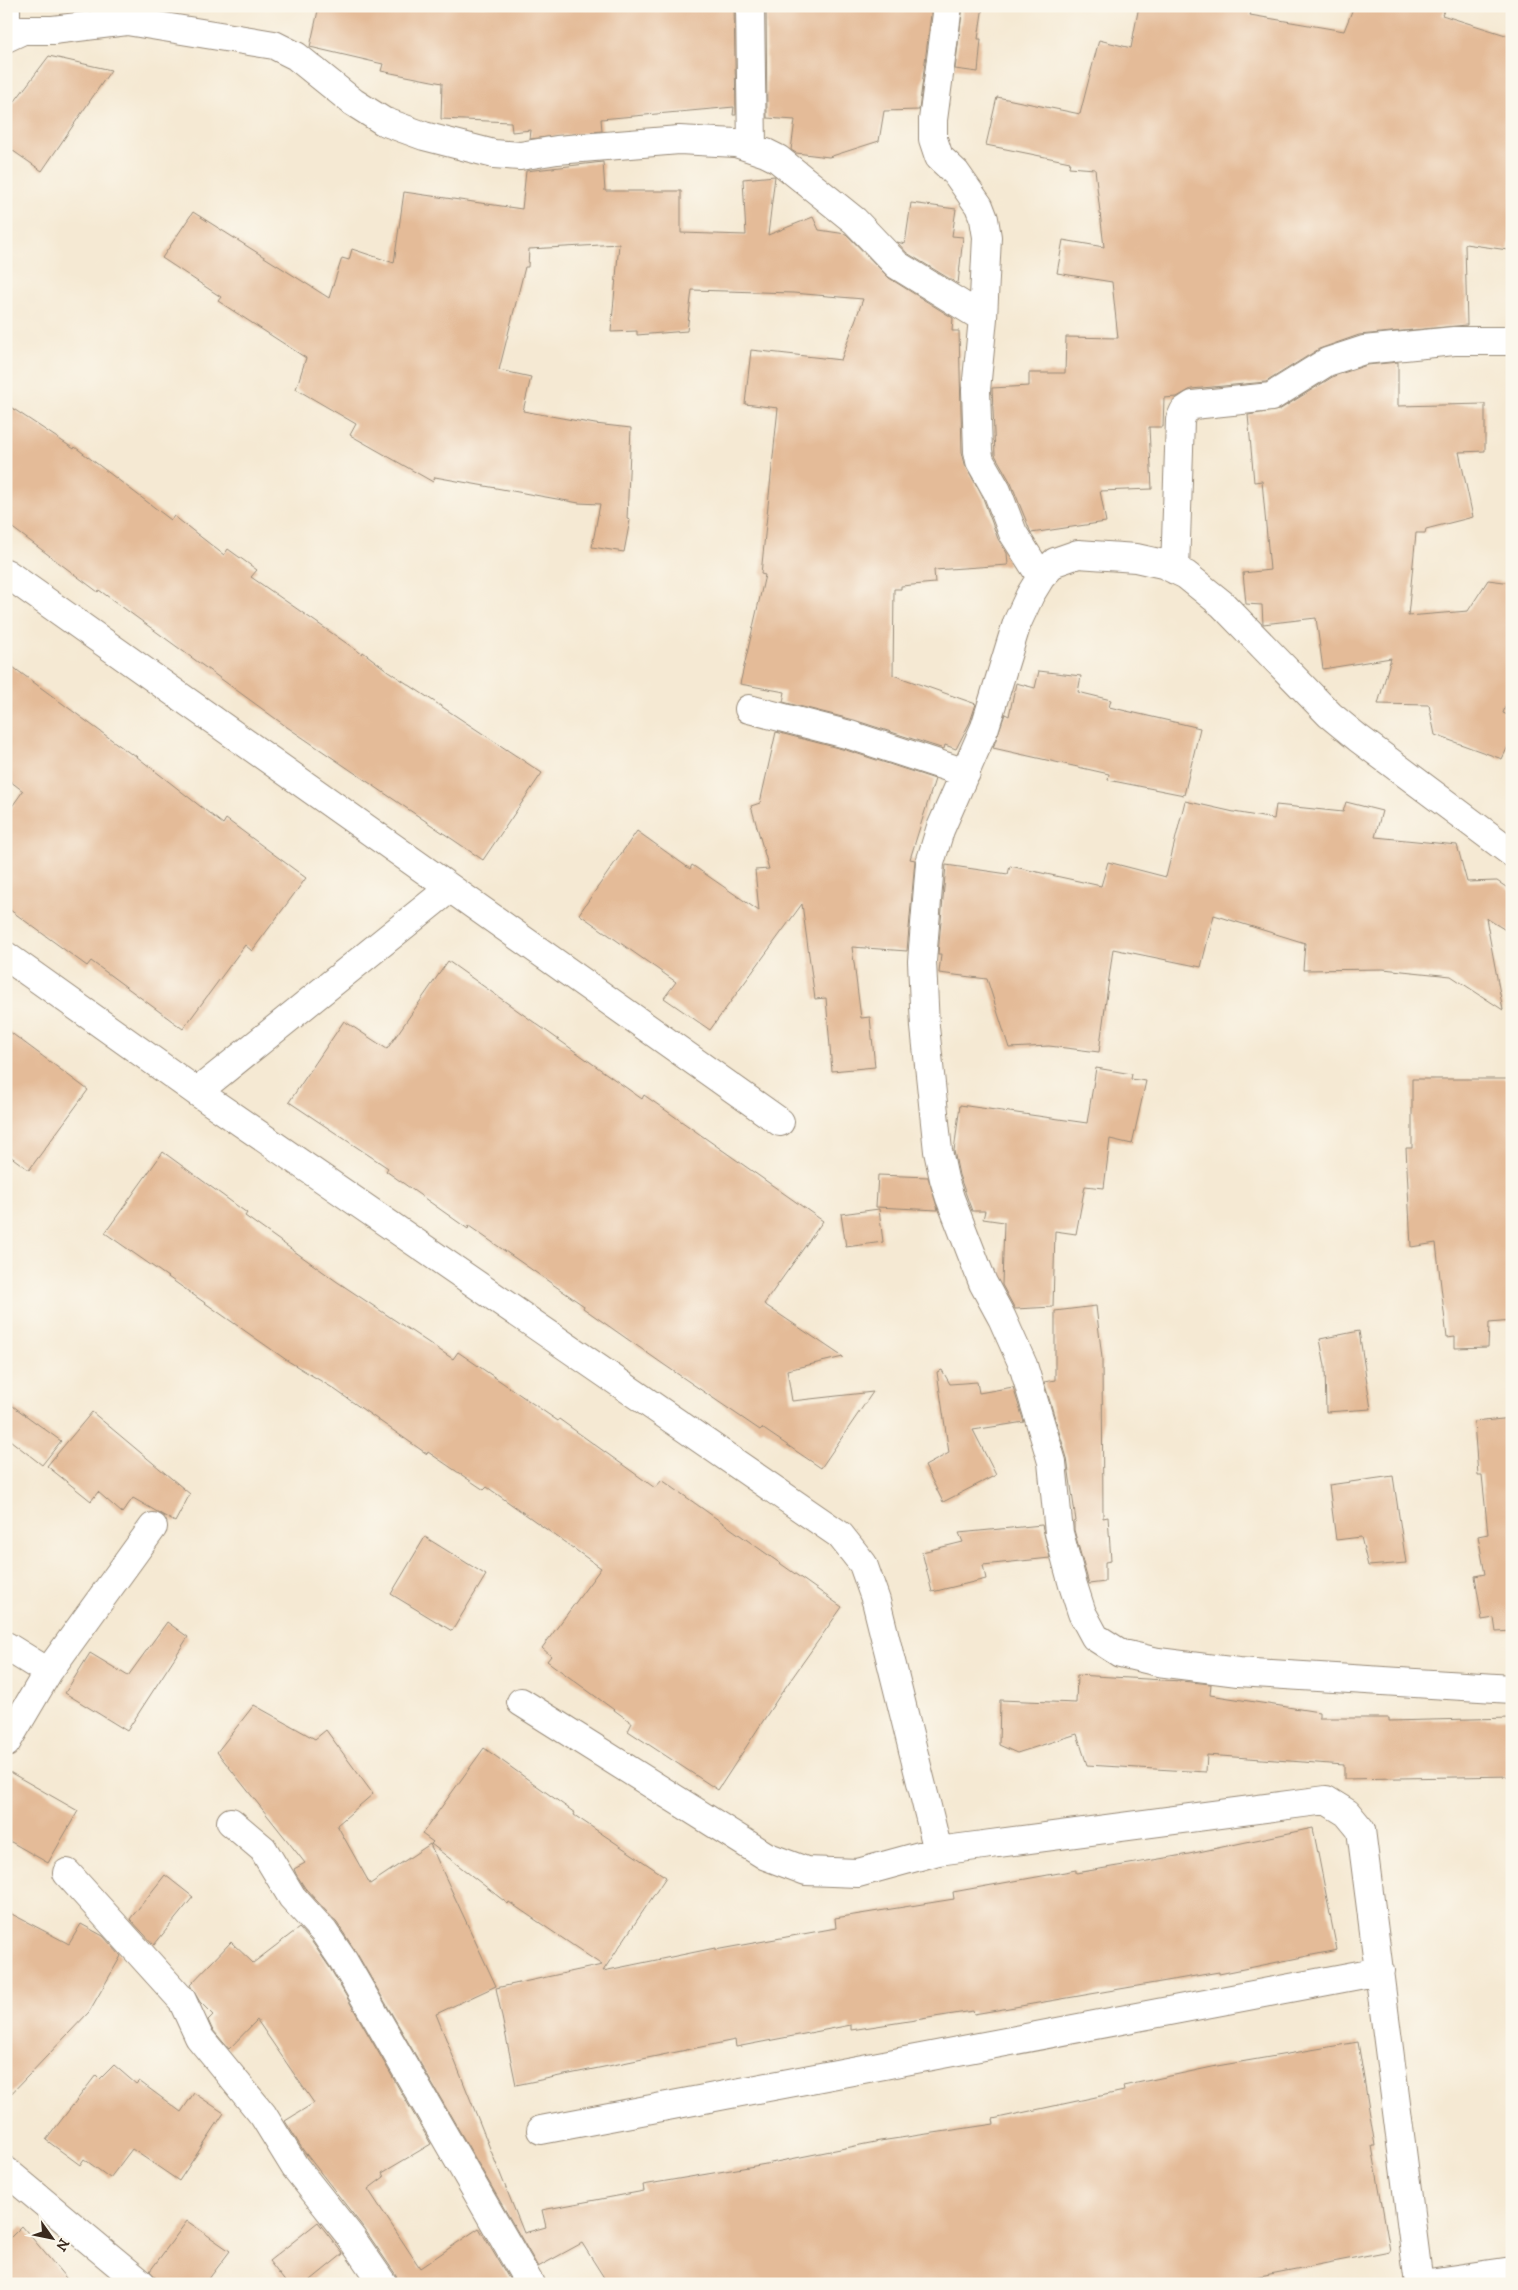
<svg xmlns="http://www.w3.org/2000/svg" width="1518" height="2290" font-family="'IM FELL DW Pica',serif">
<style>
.building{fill:#e4bb98}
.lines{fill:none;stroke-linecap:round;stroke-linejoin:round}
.street-casing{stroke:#988a78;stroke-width:30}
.street{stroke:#fff;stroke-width:28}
</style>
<rect width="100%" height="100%" fill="#fbf7ec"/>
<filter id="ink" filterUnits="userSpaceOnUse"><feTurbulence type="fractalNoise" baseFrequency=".02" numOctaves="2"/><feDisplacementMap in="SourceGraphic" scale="10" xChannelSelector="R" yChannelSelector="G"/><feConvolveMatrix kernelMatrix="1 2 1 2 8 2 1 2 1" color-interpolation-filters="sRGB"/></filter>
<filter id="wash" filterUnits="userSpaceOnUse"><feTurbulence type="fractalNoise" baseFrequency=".0096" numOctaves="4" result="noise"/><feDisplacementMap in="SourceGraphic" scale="20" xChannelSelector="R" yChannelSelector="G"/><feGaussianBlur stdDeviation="1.12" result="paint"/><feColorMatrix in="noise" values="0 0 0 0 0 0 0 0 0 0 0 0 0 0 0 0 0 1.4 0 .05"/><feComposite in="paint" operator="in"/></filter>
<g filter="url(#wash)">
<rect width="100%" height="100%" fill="#f5e9d3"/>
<g id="blocks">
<path class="building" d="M319 6H734L736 115H733L734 107 601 119 602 131 530 139 531 130 512 132 511 122 441 119 442 83 381 71 383 64 310 47Z
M766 6H932L919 110 884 111 879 141 829 157 796 153 791 150 795 120 767 118Z
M963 6H983L978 39H981L978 72 955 69Z
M1139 6H1253L1250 15 1344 31 1354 6H1447L1442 15 1512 37V225L1508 250 1465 244 1467 325 1359 335 1319 349 1266 382 1191 389 1177 397 1164 398 1163 427H1149L1152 489 1100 491 1106 522 1031 533 1011 483 995 455 992 388 1029 386V373H1065L1066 337 1118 338 1112 282 1057 273 1063 240 1104 247 1095 169 1069 167 1070 162 986 145 997 97 1080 114 1099 40 1131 48Z
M49 56 111 70 42 171 6 146V113Z
M603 162 605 191H681V233L746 235 743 179 775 176 768 235 813 217 819 230 846 234 889 278 953 318 952 331H959L962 452 965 464 983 498 998 539 1007 553 1008 565 934 570 935 583 901 586V589H894L893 675 976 704 970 722 956 749 945 745 944 749 854 720 783 702 785 692 740 684 765 575 761 574 778 408 745 404 751 350 841 360 863 299 793 293 692 290 687 331 637 335V331L611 332 619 244 529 249 528 267H525L499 370 531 377 523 411 595 424 631 428 627 519 630 520 624 552 592 547 600 504 579 503 435 477 433 482 350 435 356 424 296 389 306 358 218 301 221 297 162 258 193 212 329 298 342 258 349 260 352 249 394 263 404 192 522 209 526 171Z
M911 203 956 209 952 236 963 237 958 284 907 253 897 242 905 244Z
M1398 362V406L1485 404V451L1459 452 1473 517 1426 529 1425 533H1416L1408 616 1468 611 1488 580 1512 583V688L1503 713 1512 717V738L1502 759 1435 735 1429 705 1378 704 1391 658 1323 669 1316 618 1263 624 1262 605 1246 604 1243 573 1270 570 1262 481 1254 482 1248 415 1279 410 1334 376 1367 365Z
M6 404 74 449 75 447 171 520 174 516 224 555 228 549 257 570 251 577 362 654 363 652 388 671 542 773 483 860 287 727 99 590 98 592 6 523Z
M6 662 131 754 132 753 223 824 226 819 306 878 252 951 245 945 183 1029 91 961 87 966 6 907V815L23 791 6 778Z
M1039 671 1081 676 1078 692 1111 700 1109 707 1200 728 1184 795 1108 780 1109 774 993 748 1005 714 1009 716 1016 683 1035 688Z
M776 732 846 750 935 779 910 859 915 860 907 951 852 947 861 1018 870 1017 875 1067 832 1071 826 998 815 999 802 904 710 1030 664 998 676 982 579 914 637 831 690 869 692 865 759 911 755 870 769 869 751 806 760 803Z
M1185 801 1234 812 1274 819 1276 805 1343 812 1346 802 1382 811 1375 837 1457 845 1467 882 1497 881 1512 891V934L1486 918 1503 1010 1451 976 1383 969 1303 970 1305 943 1214 915 1201 967 1113 949 1099 1052 1049 1046 1009 1048 987 979 939 973 941 954H938L946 865 1008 874 1010 866 1101 886 1108 862 1166 877Z
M448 961 642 1099 644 1095 823 1221 764 1304 843 1357 787 1370 792 1401 873 1392 821 1468 762 1428 760 1430 663 1364 583 1308 584 1306 469 1226 468 1229 386 1171 388 1168 289 1102 344 1021 387 1049Z
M6 1029 88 1090 29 1170 6 1153Z
M1096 1068 1132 1074 1131 1079 1146 1081 1132 1144 1110 1139 1104 1188 1085 1186 1076 1234 1055 1231 1053 1307 1015 1309 1002 1285 1004 1222 983 1219 985 1211H972L959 1175 954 1151 960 1105 1087 1123Z
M1412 1079H1512V1321L1489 1323 1488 1347 1455 1348V1337L1447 1338 1436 1243 1411 1247 1406 1148H1412Z
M163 1152 247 1213 245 1216 336 1281 453 1359 458 1352 558 1421 559 1419 655 1488 662 1480 842 1607 780 1695 718 1790 628 1731 632 1723 547 1661 551 1656 542 1648 601 1568 487 1487 484 1490 428 1452 427 1454 331 1387 288 1361 105 1233Z
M878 1175 928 1177 938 1210 876 1207Z
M879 1209 883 1242 846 1247 841 1214Z
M1096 1306 1102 1358 1103 1518 1108 1517 1111 1561 1105 1562V1582L1089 1584 1074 1530V1522L1076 1521 1067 1458 1044 1382 1055 1380V1311Z
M1359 1331 1371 1409 1326 1412 1325 1366 1320 1339Z
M942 1370 950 1384 977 1382 979 1393 1013 1387 1024 1422 973 1430 996 1475 943 1502 925 1466 949 1453 937 1372Z
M6 1401 61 1441 42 1465 6 1437Z
M92 1412 190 1494 175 1522 133 1498 122 1513 98 1492 91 1501 47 1466Z
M1512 1418V1631L1496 1632 1494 1618 1482 1620 1475 1576 1485 1574 1478 1536 1488 1534 1482 1475H1478L1474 1422Z
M1393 1476 1406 1563 1368 1566 1361 1537 1336 1540 1329 1485Z
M1042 1525 1050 1558 983 1565 986 1579 932 1592 922 1552 963 1542 959 1533Z
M425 1537 486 1575 452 1631 391 1594Z
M167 1622 188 1637 127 1731 65 1693 90 1653 128 1676Z
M1077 1675 1181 1681 1211 1684 1210 1695 1319 1712V1718H1389V1721L1512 1718V1776L1344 1779V1765L1207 1755 1206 1772 1087 1765 1077 1734 1017 1753 999 1745 1000 1700 1076 1703Z
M254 1705 315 1739 326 1730 373 1794 337 1825 370 1884 430 1844 496 1986 436 2014 524 2233 546 2227 542 2210 644 2191 643 2185 766 2164 880 2141 994 2124 993 2119 1124 2091 1123 2086 1217 2066 1358 2042 1375 2146H1372L1390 2251 1218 2284H608L582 2243 538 2267 356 1952 337 1923 305 1888 296 1874 294 1869 305 1863 217 1752Z
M484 1748 575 1813 574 1815 666 1877 603 1971 715 1948V1950L836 1928 835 1918 954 1899 953 1892 1076 1870V1873L1189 1854 1313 1828 1337 1950 1219 1974V1972L974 2014 973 2011 851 2030V2025L736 2047 735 2040 516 2085 496 1988 602 1965 509 1902 508 1904 431 1844 433 1842 422 1834Z
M6 1770 78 1811 48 1863 6 1839Z
M165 1875 193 1897 154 1945 130 1919Z
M6 1911 69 1944 81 1924 103 1936 121 1956 89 2012 6 2099Z
M299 1928 312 1942 330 1968 431 2144 382 2173 384 2177 368 2189 420 2268 479 2228 511 2282 398 2284 396 2275 363 2227 303 2150 285 2121 314 2103 257 2020 229 2049 212 2029 208 2020 213 2015 200 2002 190 1985 231 1942 253 1963Z
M114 2065 136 2084 139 2081 181 2112 194 2093 224 2113 179 2181 132 2149 110 2178 84 2159 80 2165 46 2140 96 2075 100 2079Z
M187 2221 230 2251 205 2284H157L156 2278 150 2271Z
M318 2222 343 2254 306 2284H287L269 2261Z
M22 2226 71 2284H6V2242Z"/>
</g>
</g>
<g filter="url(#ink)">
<use href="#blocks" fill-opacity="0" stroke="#988a78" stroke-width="1"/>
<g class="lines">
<g class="street-casing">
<path id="street" d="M750 6 752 148
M948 6 933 120V139L939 157 956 173 979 206 984 219 987 237 983 318 976 390 978 451 980 461 997 491 1013 533 1041 577
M6 10V14
M6 38 23 30H53L127 21 274 45 296 56 353 102 383 121 424 136 494 154 520 156 557 150 679 140 736 143 766 153 778 159 855 221 897 265 983 318
M1175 570 1180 420 1184 411 1193 405 1271 397 1327 362 1364 350 1454 341H1512
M6 573 780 1122
M749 709 850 735 966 773
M1512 853 1358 738 1330 715 1222 604 1186 575 1163 564 1136 558 1078 554 1055 562 1041 577 1030 595 1017 623 985 727 940 830 930 863 922 961 925 1027 938 1151 944 1179 950 1198 983 1283 1002 1318 1023 1365 1052 1462 1059 1533 1073 1585 1082 1613 1095 1637 1120 1653 1158 1662 1238 1672 1512 1689
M6 956 197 1092 840 1535 863 1564 876 1601 938 1851
M197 1092 449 889
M6 1646 48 1672
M521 1702 766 1856 806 1871 858 1873 938 1851 1326 1800 1347 1813 1361 1830 1419 2284
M6 1743 48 1672 153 1527
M231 1822 263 1849 292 1897 324 1932 343 1960 530 2284
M67 1873 182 2000 199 2037 263 2115 295 2167 350 2236 383 2284
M541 2130 1380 1971
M6 2171 142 2284
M1422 2284 1512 2271"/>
</g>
<use href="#street" class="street"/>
</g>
</g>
<rect width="1518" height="2290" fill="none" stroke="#fbf7ec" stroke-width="25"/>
<g transform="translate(52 2238) rotate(123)" stroke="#fbf7ec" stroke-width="4" paint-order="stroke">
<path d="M0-4L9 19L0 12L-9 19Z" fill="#3b2a1e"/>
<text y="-8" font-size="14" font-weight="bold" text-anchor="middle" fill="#3b2a1e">N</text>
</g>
</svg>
